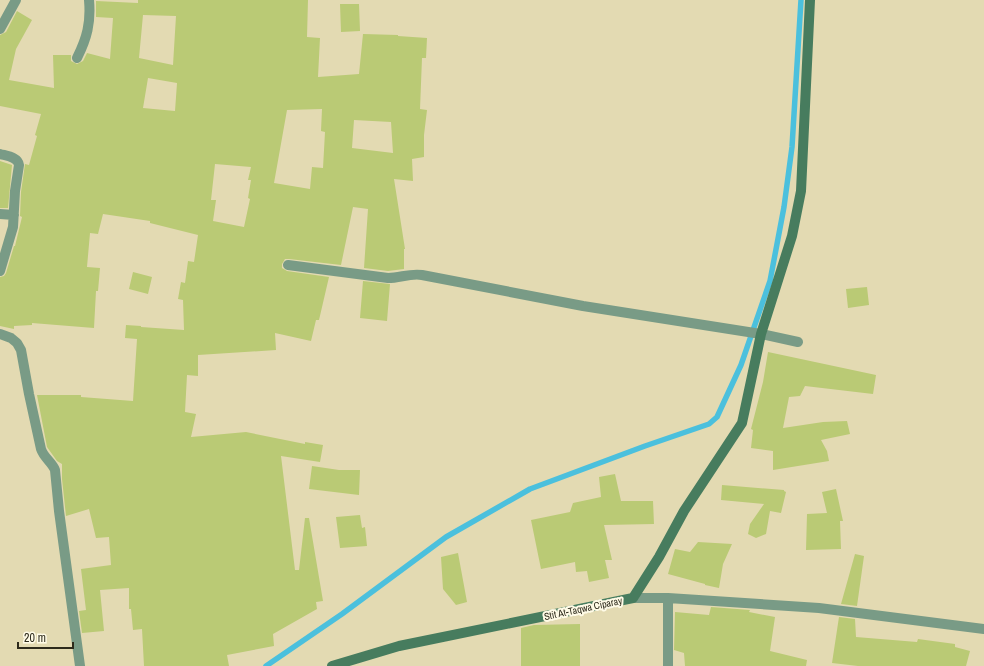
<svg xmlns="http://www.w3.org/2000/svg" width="984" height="666" font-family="'Archivo Narrow',sans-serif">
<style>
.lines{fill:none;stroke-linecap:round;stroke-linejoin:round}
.stream{stroke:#4bc0dd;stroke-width:5.5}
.building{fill:#baca75;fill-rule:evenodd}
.minor{stroke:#799b86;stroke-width:10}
.secondary{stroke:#477c5e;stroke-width:10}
.labels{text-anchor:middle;stroke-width:4;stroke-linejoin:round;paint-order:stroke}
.street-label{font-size:10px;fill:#2d2a1b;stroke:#fffbe7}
</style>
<rect width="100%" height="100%" fill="#e3dab2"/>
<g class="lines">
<path class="stream" d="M266 666 342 614 446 537 530 489 645 446 709 424 717 417 741 365 770 281 784 207 792 147 801 0"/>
</g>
<path class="building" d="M138 0H308L307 37 320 38 318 77 359 74 363 34 398 35V36L427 38 426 58H422L420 109 427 110 424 135V157L412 159 413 181 394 179 405 249H404V269L388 271 364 268 368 209 353 207 341 265 289 259H285L282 264V268L287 271 329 277 319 320H316L311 341 275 333 276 350 198 355V376L187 375 185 412 196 414 191 437 246 432 305 444V442L323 445 320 462 281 456 295 570H299L305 518H309L323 601 316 602 317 609 273 634 274 646 227 655 229 666H144L142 629 133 630 131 609H129V588L100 590 104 631 82 633 79 611 86 610 81 569 111 565 109 537 96 538 89 509 66 516 62 479V464L57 461 47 447 37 395H81V397L133 401 137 339 125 338 126 325 141 326V327L184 330 183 300 178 299 181 282 185 283 188 261 194 262 198 235 150 223V221L103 214 98 234 90 233 87 267 100 268 98 291H96L94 328 32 323V325L14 326V329L0 326V277L4 276 6 273 14 246H15L22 217 20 216 21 192 25 164 29 165 37 136 35 135 41 114 0 106V35L6 32 17 11 32 20 16 49 9 80 54 88 53 55H71V61L77 64 83 61 87 53 110 59 113 18 96 17V1L138 3ZM143 15 176 16 173 65 139 58ZM148 78 177 83 175 111 143 108ZM322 109 321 131 325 132 323 168 312 167 310 189 274 183 287 110ZM354 120 391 122 393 153 352 148ZM215 164 251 167 248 180H251L248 198 250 199 244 227 213 221 216 200H211Z
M340 4H359L360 31 341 32Z
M0 161 12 165 8 208H0Z
M133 272 152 277 148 294 129 289Z
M363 281 390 284 387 321 360 318Z
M867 287 869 305 848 308 846 289Z
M768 352 876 375 873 394 805 386 800 396 789 397 783 428 823 422 847 421 850 434 821 440 827 451 829 461 773 470V451L751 448 753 430 751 429 763 382Z
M312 466 339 470H360L359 495 309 489Z
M615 474 621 501H653L654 524 604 525 612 560H605L609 578 589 582 587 571 576 572 575 562 541 569 531 520 570 512 573 503 601 497 599 477Z
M722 485 784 490V491L786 492 781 513 770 511 766 534 756 538 748 534 750 524 764 504 721 500Z
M836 489 843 521H840L841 549 806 550 807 514 827 513 822 492Z
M360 515 362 528 365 527 367 546 340 548 336 517Z
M698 542 732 544 723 564 719 588 705 585V584L668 574 675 549 690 552Z
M458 553 467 602 456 605 443 589 441 557Z
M855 554 864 556 857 606 841 604Z
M711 607 750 610 749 612 775 617 770 651 807 660 806 666H685L684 653 674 650 675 612 709 615Z
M839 617 855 619 856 637 917 642 918 639 955 644V647L970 651 966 666H858L832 663Z
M580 624V666H521V628L534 625Z"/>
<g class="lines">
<path class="minor" d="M0 29 16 0
M77 58C87 38 91 23 89 0
M0 154C7 156 18 157 19 165L15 191 13 227 0 271
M0 214 14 215
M288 265 388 278C400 278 410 273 422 275L583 306 761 334 798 342
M0 334 11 338 17 343 21 350 29 394 41 449C44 458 52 462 55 470L59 511 80 666
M633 598H668L819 608 984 629
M668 598V666"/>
<path class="secondary" d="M332 666 399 646 633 598 659 557 684 511 742 423 761 334 792 236 801 191 810 0"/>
</g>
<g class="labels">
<g class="street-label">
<text transform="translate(583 608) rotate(-12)" y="4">Stit At-Taqwa Ciparay</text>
</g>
</g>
<path d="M18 642v6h55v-6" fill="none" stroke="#2d2a1b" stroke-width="2"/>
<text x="24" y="642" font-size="12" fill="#2d2a1b" stroke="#fffbe7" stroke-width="3" paint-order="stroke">20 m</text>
</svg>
